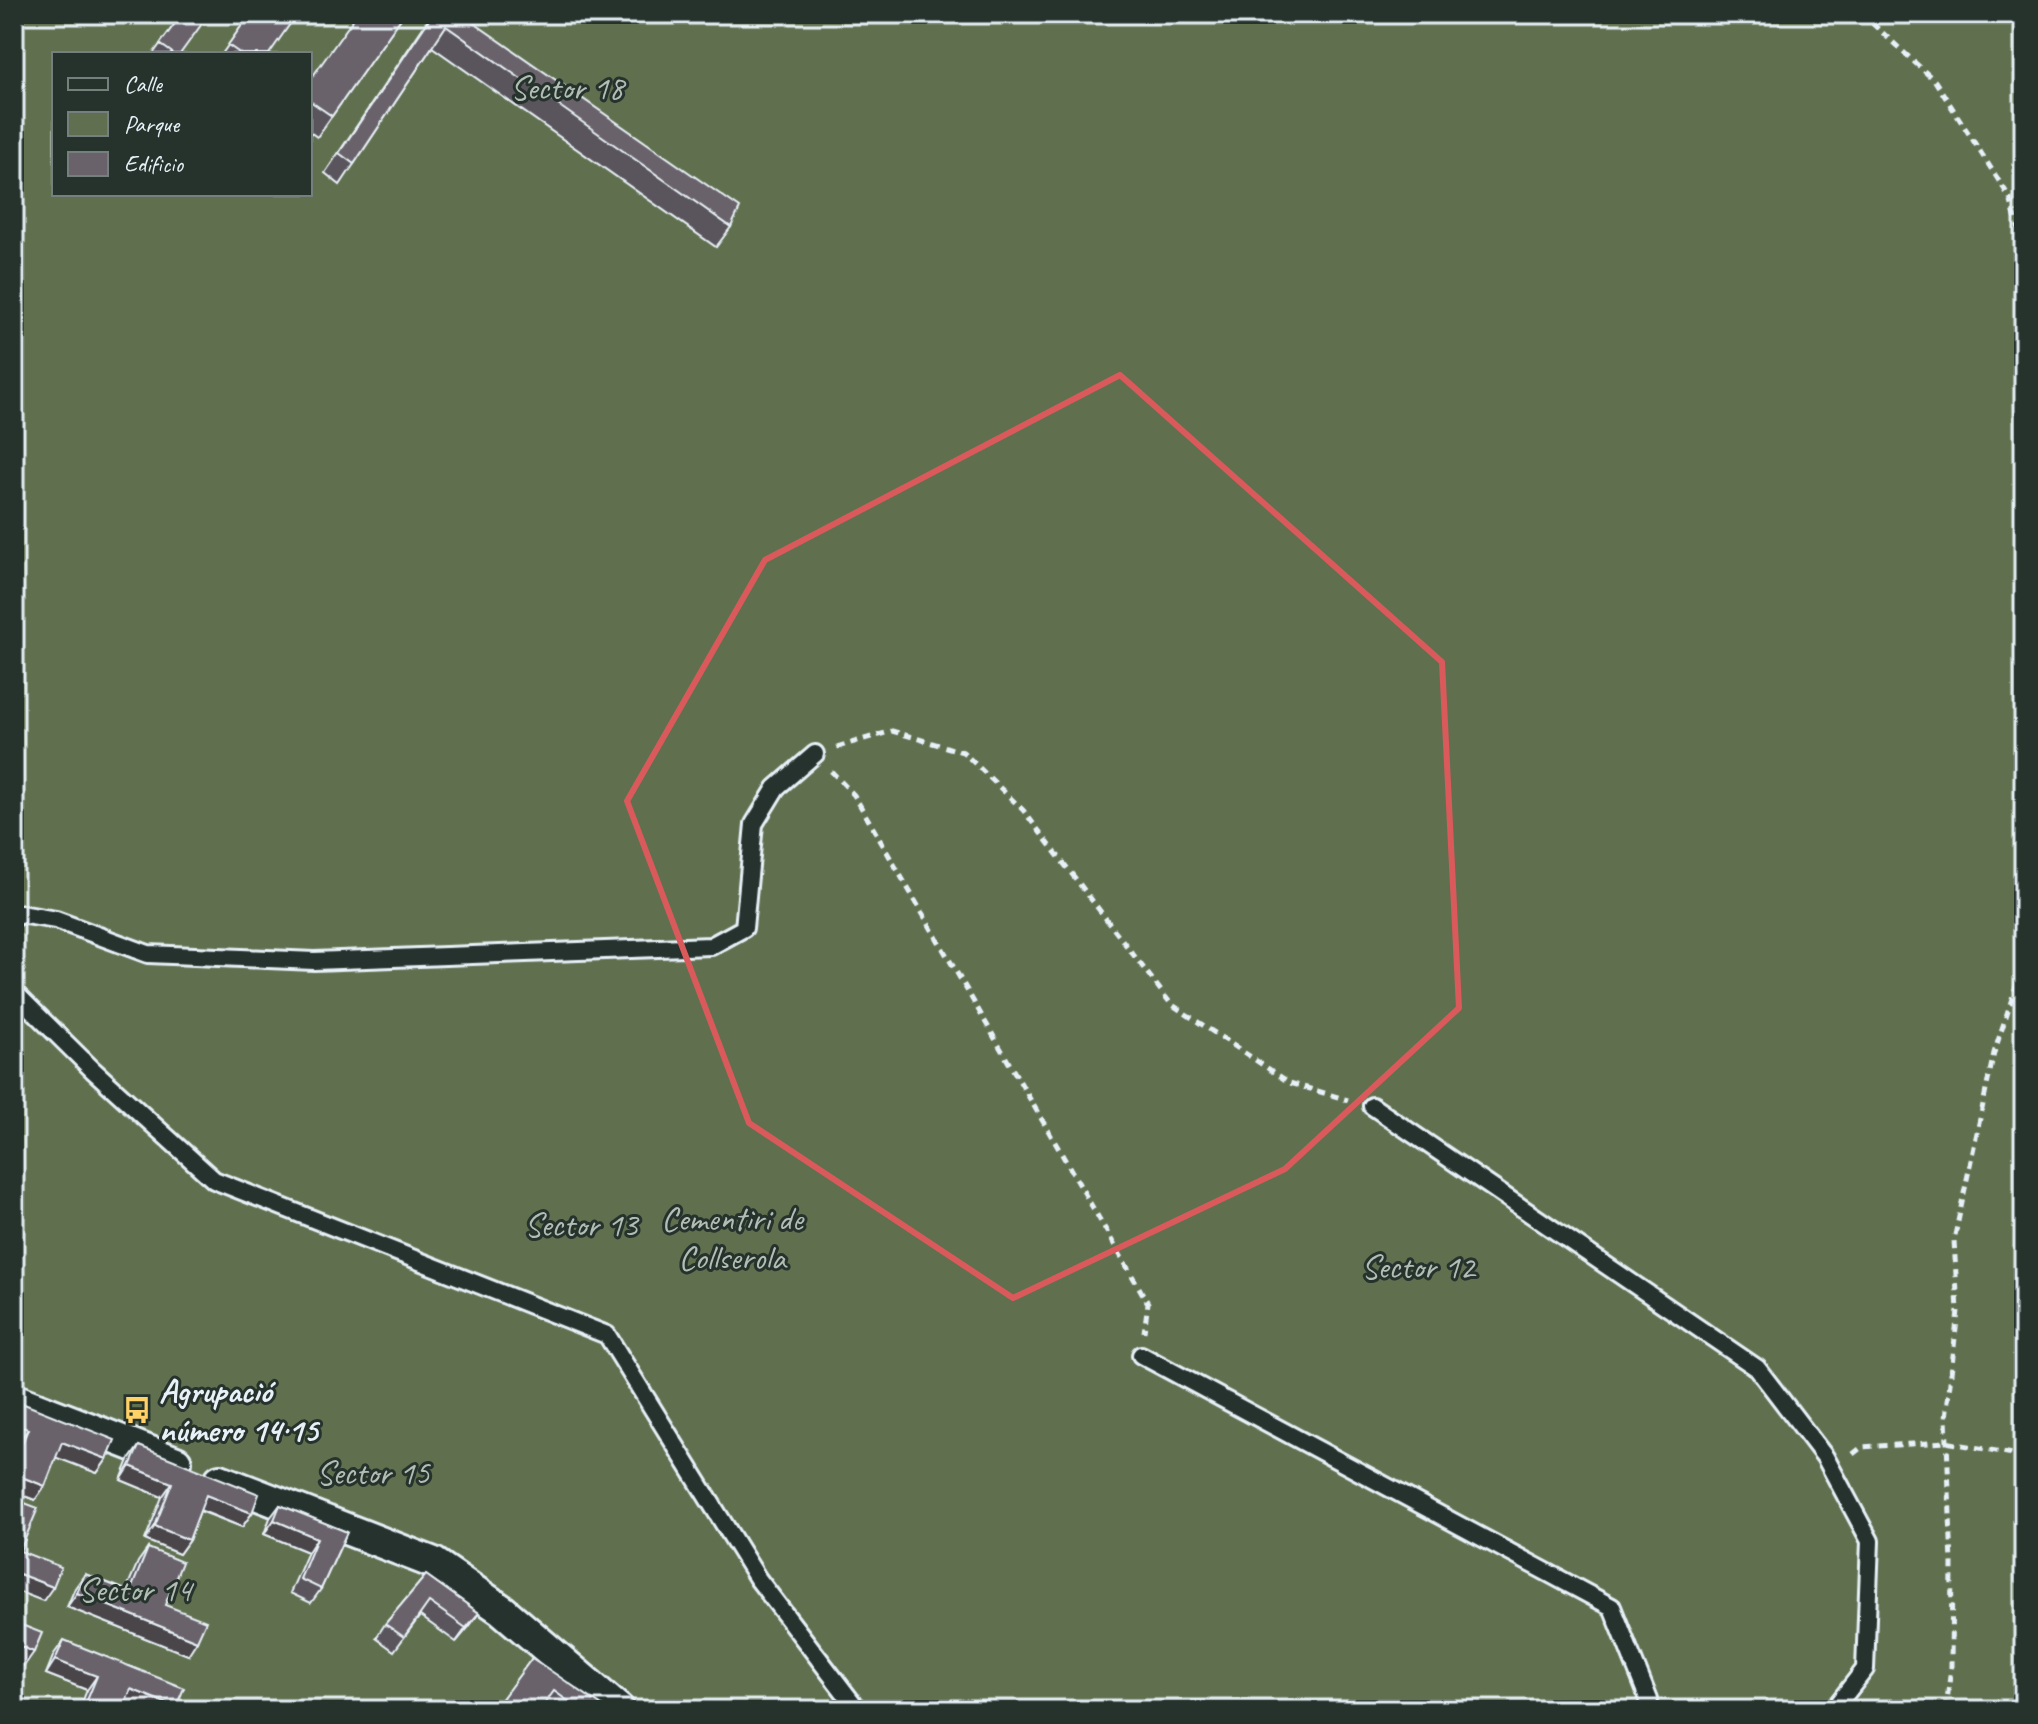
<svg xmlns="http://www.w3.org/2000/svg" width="2038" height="1724" font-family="Caveat,sans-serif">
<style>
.green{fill:#606f50;stroke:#a4b0a4;stroke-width:2;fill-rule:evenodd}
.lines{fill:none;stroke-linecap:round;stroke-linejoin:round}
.service-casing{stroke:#e8f1f8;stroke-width:22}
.minor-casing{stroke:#e8f1f8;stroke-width:36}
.path{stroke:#e8f1f8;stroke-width:5;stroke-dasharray:8 6;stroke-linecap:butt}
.service{stroke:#26332d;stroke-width:16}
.minor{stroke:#26332d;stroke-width:30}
.wall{fill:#5a545b;stroke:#e8f1f8;stroke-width:2}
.shaded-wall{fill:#4a454a;stroke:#e8f1f8;stroke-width:2}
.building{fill:#69626a;stroke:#e8f1f8;stroke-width:2}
.marked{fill:none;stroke:#da5a5c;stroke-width:6;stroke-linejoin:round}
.labels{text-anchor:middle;stroke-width:6;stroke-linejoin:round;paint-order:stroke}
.park-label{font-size:34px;fill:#b2bdb5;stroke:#26332d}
.poi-label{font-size:34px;font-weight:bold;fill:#e8f1f8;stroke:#26332d;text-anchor:start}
</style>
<rect width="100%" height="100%" fill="#333c39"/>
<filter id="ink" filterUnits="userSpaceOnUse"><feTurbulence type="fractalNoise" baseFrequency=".0125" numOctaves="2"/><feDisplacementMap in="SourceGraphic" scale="16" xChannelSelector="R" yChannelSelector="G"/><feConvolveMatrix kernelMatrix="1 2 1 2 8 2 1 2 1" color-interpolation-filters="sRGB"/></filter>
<g filter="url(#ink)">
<path class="green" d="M14 14H2024V1710H14ZM54 54H310V194H54Z"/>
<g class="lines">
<g class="service-casing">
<path id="service" d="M14 918 20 914 56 920 148 954 314 961 711 946 744 928 754 824 776 788 815 754
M14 992 93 1070 214 1180 607 1335 758 1579 858 1710
M1372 1106 1757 1368 1825 1457 1870 1541 1865 1669 1833 1710
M1141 1355 1612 1607 1649 1700 1647 1710"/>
</g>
<g class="minor-casing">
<path id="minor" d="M14 1399 176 1462
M220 1480 434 1563 502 1610 619 1710"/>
</g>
<path class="path" d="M1862 14 1935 81 2010 198 2024 250
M837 747 892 731 963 752 1023 810 1171 1004 1290 1083 1348 1100
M831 771 854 795 1148 1303 1144 1332
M1853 1454 1862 1447 1946 1442 2024 1456
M1946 1710 1951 1667 1952 1564 1946 1418 1958 1311 1954 1240 1994 1053 2024 962"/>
<use href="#service" class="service"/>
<use href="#minor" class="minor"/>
</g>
<path class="wall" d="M182 14 180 54H153Z
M250 14 269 54H222Z
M404 14 317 137 310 132V80Z
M432 14 731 227 716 247 432 47 340 185 325 173Z
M14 1400 107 1459 97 1473 56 1457 35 1500 14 1492V1452L18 1443Z
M139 1446 252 1513 242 1527 200 1511 189 1540 179 1554 145 1540 162 1497 121 1480 129 1460Z
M280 1505 347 1532 321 1589 311 1603 290 1593 308 1552 264 1534 270 1518Z
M148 1548 165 1605 188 1655 67 1607 75 1588 85 1574 126 1590 138 1562Z
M426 1575 479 1613 456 1642 420 1616 394 1651 376 1638 385 1624Z
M64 1640 176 1707 174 1710H140L125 1704 123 1710H79L87 1690 46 1674 54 1654Z
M532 1658 599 1710H551L544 1705 541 1710H494Z"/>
<path class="shaded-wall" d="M14 1424 28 1429 18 1443 14 1441Z
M62 1442 107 1459 97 1473 52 1456Z
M130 1466 172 1483 162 1497 121 1480Z
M14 1474 45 1486 35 1500 14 1492Z
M206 1495 252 1513 242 1527 197 1509Z
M274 1520 317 1538 308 1552 264 1534Z
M155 1526 189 1540 179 1554 145 1540Z
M14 1572 53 1587 43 1601 14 1590Z
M77 1593 197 1641 188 1655 67 1607Z
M479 1613 469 1627 456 1642 466 1628Z
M14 1644 34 1652 24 1666 14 1662Z
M55 1660 97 1676 87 1690 46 1674Z
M131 1689 176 1707 174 1710H140L122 1703Z"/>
<path class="building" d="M182 14H209L180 54H174L160 44Z
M250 14H297L269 54H241L228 45Z
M357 14H404L332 116 310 101V80Z
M433 14H461L740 208 731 227 446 26 354 164 339 153Z
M14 1400 115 1440 107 1459 62 1442 45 1486 14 1474V1463L28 1429 14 1424Z
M139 1446 259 1494 252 1513 206 1495 189 1540 155 1526 172 1483 130 1466Z
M14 1499 38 1508 20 1551 61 1567 53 1587 14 1572Z
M280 1505 347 1532 321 1589 300 1579 317 1538 274 1520Z
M148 1548 182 1562 165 1605 206 1621 197 1641 77 1593 85 1574 130 1592Z
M426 1575 479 1613 466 1628 429 1602 404 1637 385 1624Z
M14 1622 42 1633 34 1652 14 1644Z
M64 1640 184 1688 176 1707 131 1689 123 1710H83L97 1676 55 1660Z
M532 1658 602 1706 599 1710H580L554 1691 540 1710H501L496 1707Z"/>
</g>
<path class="marked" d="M1120 375 1442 662 1459 1008 1285 1169 1013 1298 749 1123 627 801 765 560Z"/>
<defs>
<g id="bus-bare" transform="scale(2.16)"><path d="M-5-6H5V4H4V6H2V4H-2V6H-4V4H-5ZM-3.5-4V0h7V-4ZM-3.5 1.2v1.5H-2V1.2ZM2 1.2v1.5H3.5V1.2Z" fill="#ffd166" stroke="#26332d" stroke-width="2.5" paint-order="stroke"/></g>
</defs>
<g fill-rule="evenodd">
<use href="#bus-bare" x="137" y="1410"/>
</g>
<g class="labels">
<g class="park-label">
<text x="567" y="99">Sector 18</text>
<text x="732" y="1230">Cementiri de<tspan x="732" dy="39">Collserola</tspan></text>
<text x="581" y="1236">Sector 13</text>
<text x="1418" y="1278">Sector 12</text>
<text x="373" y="1484">Sector 15</text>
<text x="135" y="1601">Sector 14</text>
</g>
<g class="poi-label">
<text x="159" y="1402">Agrupació<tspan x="159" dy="39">número 14·15</tspan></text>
</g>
</g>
<rect width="2038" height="1724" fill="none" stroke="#26332d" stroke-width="48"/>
<rect x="24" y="24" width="1990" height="1676" fill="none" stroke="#e8f1f8" stroke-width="3" filter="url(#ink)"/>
<rect x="52" y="52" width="260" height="144" fill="#26332d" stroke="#747f7e" stroke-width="2"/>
<rect x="68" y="78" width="40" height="12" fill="#26332d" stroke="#747f7e" stroke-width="2"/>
<text x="124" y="92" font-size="24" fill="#e8f1f8">Calle</text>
<rect x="68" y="112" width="40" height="24" fill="#606f50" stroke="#747f7e" stroke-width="2"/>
<text x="124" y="132" font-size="24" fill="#e8f1f8">Parque</text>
<rect x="68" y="152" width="40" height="24" fill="#69626a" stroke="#747f7e" stroke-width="2"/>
<text x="124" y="172" font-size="24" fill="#e8f1f8">Edificio</text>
</svg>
